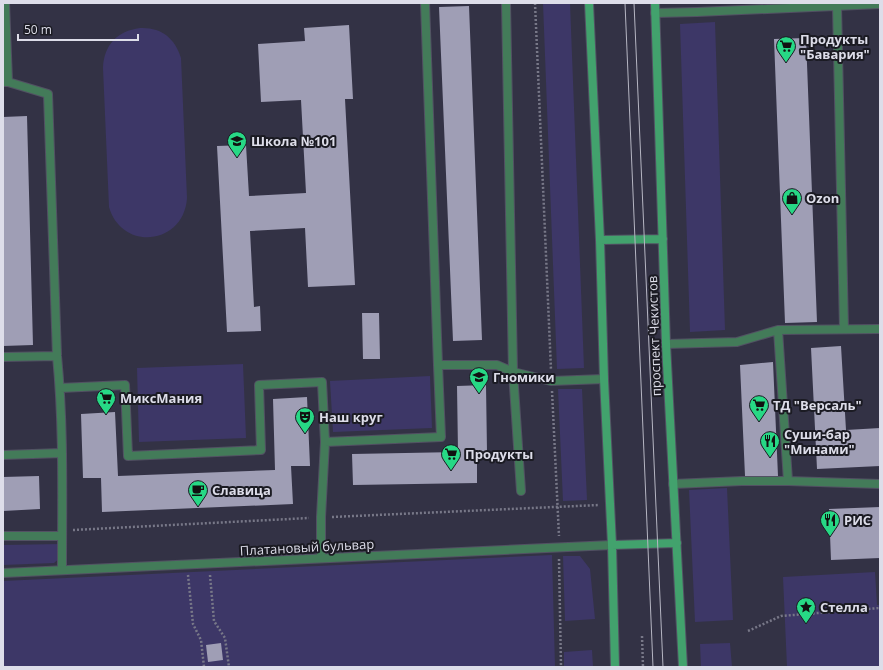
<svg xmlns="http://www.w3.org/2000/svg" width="883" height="670" font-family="'Open Sans',sans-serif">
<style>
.green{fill:#3d3767}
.building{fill:#9f9eb5}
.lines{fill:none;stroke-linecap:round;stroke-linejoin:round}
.lane-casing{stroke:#525163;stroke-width:10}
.street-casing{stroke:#525163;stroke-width:10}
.secondary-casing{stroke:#525163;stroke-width:10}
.path{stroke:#787888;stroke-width:2.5;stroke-dasharray:2 2;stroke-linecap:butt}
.lane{stroke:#437b59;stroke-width:8}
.street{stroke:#437b59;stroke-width:8}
.secondary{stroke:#42a26d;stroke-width:8}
.tram{stroke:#b6b6c3;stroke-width:1}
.labels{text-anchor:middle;stroke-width:4;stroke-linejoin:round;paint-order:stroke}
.poi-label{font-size:13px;font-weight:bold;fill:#dddde9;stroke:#1b1b23;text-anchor:start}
.street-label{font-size:13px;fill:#dddde9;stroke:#1b1b23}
</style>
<rect width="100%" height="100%" fill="#333245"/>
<path class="green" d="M543 3H570L584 368 557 369Z
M715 22 725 330 690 332 680 24Z
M140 28C161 27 175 38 181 58L187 198C184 245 122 252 109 207L103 68C104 45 117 31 140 28Z
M243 364 246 438 139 442 137 368Z
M430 376 432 428 333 432 330 381Z
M558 389H582L587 500 563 501Z
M727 488 733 620 695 622 689 490Z
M62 544V556L54 563 3 565V545Z
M552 555 555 667H3V581Z
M563 556H580L590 569 595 619 565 621Z
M875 572 877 605H880V666L787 667 783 577Z
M730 643 732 667H701L700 644Z
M592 650 593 667H564V652Z"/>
<path class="building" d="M469 6 482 340 453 341 439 7Z
M349 25 353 99H345L355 285 308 287 305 228 250 231 254 307 260 306 261 331 227 332 217 146 246 145 249 196 306 193 301 100 261 102 258 44 305 41 304 28Z
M806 38 817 322 785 323 774 39Z
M27 116 33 345 3 346V117Z
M362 313H379L380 359H363Z
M841 346 846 430 880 428V466L817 469 811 348Z
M773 362 778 476H745L740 365Z
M486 385 487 452H477V483L353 485 352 454 458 452 457 386Z
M307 397 310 466H291L293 504 102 512 101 478H83L81 414 115 412 118 476 275 470 273 399Z
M39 476 40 509 3 511V477Z
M880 507V558L831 560 829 509Z
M221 643 223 660 208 662 206 645Z"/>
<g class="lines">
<g class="lane-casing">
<path id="lane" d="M5 3 8 82
M425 3 438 365H497L513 372 551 381 604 379
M506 3 513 372 521 491
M837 6 844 329
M655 13 697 12 880 4
M3 82H8L48 94 57 356C64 427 62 499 62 570
M778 330 788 481 880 484
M666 344 737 342 778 330 880 329
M3 357 57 356
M60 388 125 385 128 456 261 450 259 385 322 382 325 442
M3 455 62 453
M673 484 742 481H788
M3 536H62
M321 558V517L325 442 441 437 438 365"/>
</g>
<g class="street-casing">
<path id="street" d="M3 573 612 545"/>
</g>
<g class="secondary-casing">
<path id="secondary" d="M589 3 600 240 604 379 612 545 615 667
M655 3 666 344 683 667
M600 240 663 239
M612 545 677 543"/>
</g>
<path class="path" d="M535 3 551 370
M552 391 559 536
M332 517 599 505
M73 530 309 518
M559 559 561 667
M188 575 193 624 201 640 204 667
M210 575 214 621 225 638 229 667
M748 631 781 616 880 608
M642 636 643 667"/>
<use href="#lane" class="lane"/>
<use href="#street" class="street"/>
<use href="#secondary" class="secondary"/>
<path class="tram" d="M625 3 653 667
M634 3 663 667"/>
</g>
<defs>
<g id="supermarket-pin" transform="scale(1)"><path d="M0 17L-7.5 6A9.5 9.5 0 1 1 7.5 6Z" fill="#27d885" stroke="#1b1b23"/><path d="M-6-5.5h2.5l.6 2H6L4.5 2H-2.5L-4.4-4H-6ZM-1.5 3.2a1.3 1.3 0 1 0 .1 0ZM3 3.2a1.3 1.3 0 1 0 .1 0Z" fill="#111"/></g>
<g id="school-pin" transform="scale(1)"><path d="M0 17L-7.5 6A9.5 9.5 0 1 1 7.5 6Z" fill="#27d885" stroke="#1b1b23"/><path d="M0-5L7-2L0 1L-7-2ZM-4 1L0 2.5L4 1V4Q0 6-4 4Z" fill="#111"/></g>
<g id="shop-pin" transform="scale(1)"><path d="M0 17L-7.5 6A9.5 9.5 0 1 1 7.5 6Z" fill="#27d885" stroke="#1b1b23"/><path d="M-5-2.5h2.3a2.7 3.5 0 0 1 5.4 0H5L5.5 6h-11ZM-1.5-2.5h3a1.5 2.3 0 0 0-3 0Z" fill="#111"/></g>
<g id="theatre-pin" transform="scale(1)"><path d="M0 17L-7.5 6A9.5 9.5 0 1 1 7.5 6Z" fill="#27d885" stroke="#1b1b23"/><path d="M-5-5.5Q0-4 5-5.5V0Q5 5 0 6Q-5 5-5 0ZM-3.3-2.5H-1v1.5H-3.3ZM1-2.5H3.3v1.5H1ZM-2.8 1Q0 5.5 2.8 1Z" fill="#111"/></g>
<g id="restaurant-pin" transform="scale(1)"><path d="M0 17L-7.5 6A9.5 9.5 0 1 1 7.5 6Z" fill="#27d885" stroke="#1b1b23"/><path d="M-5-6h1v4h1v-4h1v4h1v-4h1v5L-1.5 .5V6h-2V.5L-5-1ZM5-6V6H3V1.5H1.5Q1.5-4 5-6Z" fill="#111"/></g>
<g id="cafe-pin" transform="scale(1)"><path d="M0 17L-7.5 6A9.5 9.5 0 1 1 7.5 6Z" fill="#27d885" stroke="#1b1b23"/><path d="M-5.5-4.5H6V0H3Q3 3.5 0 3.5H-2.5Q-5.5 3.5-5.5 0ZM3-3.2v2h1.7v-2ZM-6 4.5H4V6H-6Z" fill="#111"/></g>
<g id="sight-pin" transform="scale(1)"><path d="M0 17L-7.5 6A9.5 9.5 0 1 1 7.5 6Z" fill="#27d885" stroke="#1b1b23"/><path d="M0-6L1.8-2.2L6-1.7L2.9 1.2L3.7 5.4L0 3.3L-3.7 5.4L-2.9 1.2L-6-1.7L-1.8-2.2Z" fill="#111"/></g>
</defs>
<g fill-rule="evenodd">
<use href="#supermarket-pin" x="786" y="46"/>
<use href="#school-pin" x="237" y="141"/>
<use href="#shop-pin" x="792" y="198"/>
<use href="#school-pin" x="479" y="377"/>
<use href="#supermarket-pin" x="106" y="398"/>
<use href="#supermarket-pin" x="759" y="405"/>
<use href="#theatre-pin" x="305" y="417"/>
<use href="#restaurant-pin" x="770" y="441"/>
<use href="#supermarket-pin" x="451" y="454"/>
<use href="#cafe-pin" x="198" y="490"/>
<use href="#restaurant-pin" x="830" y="520"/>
<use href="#sight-pin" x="806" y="607"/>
</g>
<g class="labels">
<g class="poi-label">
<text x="800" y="44">Продукты<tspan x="800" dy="15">"Бавария"</tspan></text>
<text x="251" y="146">Школа №101</text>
<text x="806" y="203">Ozon</text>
<text x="493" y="382">Гномики</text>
<text x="120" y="403">МиксМания</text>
<text x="773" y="410">ТД "Версаль"</text>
<text x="319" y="422">Наш круг</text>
<text x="784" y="439">Суши-бар<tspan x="784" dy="15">"Минами"</tspan></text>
<text x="465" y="459">Продукты</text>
<text x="212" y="495">Славица</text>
<text x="844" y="525">РИС</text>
<text x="820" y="612">Стелла</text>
</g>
<g class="street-label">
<text transform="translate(654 336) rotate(-92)" y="5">проспект Чекистов</text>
<text transform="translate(307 547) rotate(-3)" y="5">Платановый бульвар</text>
</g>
</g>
<rect width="883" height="670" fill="none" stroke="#dddde9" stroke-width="8"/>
<path d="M18 34v6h120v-6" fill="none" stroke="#dddde9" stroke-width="2"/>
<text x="24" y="34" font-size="12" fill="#dddde9" stroke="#1b1b23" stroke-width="3" paint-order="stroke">50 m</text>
</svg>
